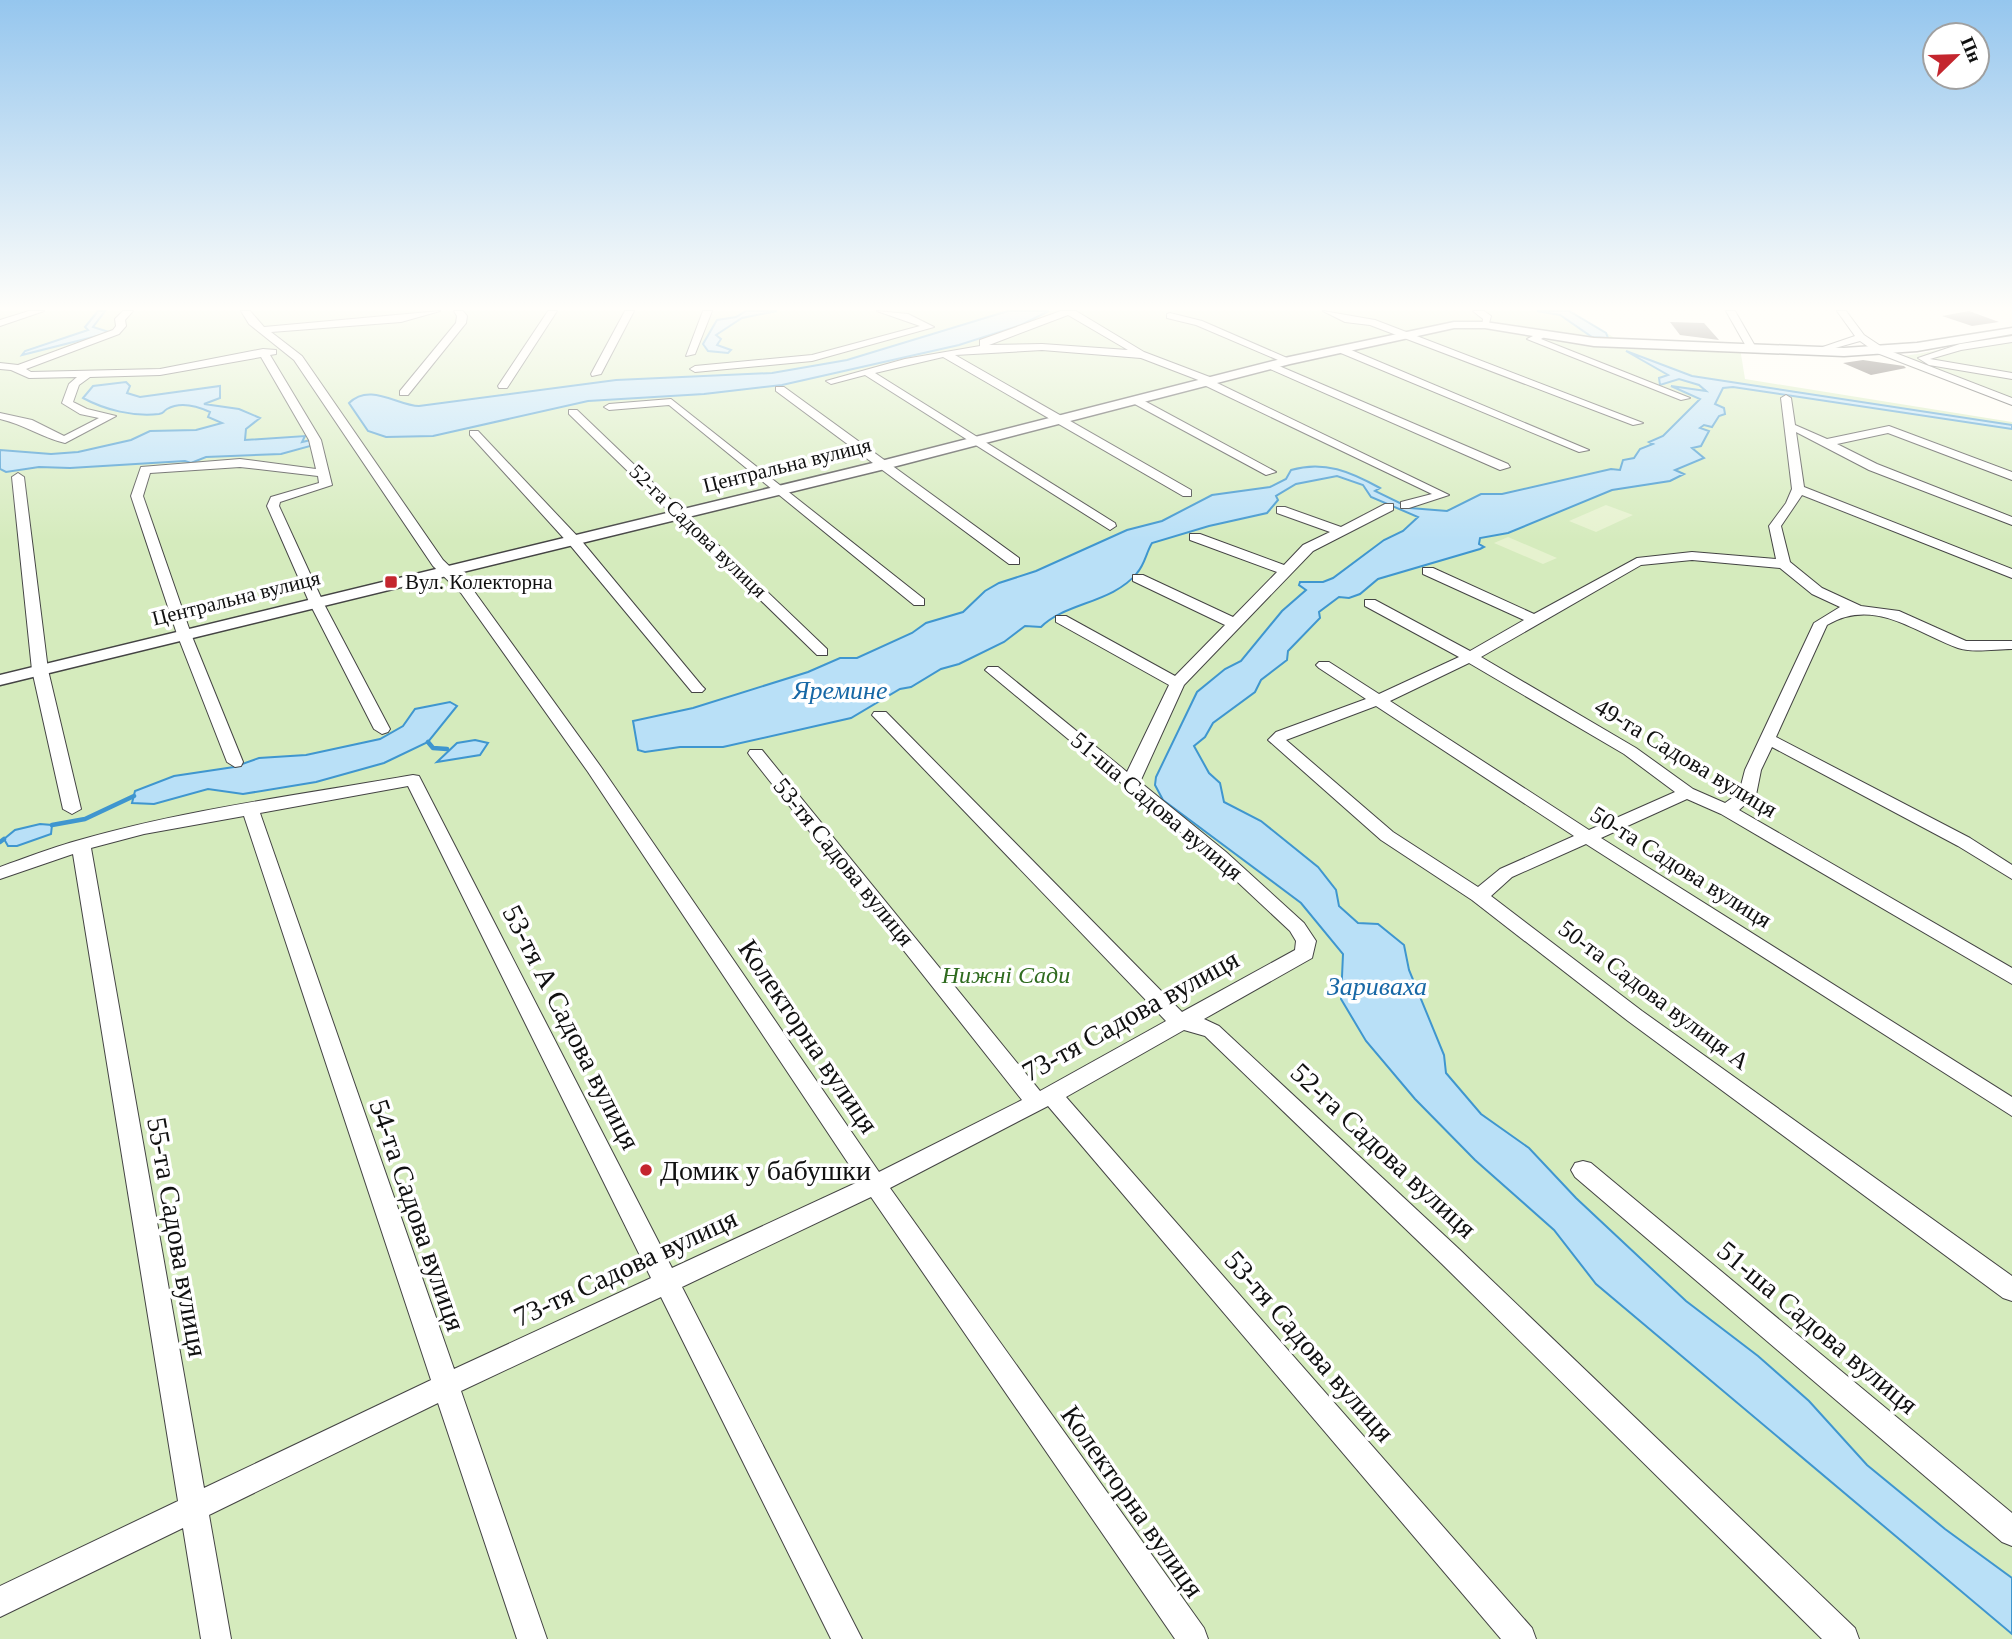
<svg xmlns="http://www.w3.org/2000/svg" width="2012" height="1639" font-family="'Times New Roman',serif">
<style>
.green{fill:#d5ebbd}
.pitch{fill:#e6f2cf}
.water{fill:#b9e0f7;stroke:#3f96cf;stroke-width:2}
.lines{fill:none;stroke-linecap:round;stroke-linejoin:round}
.stream{stroke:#3f96cf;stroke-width:4.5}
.building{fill:#5a524d}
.minor-casing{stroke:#444;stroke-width:2}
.tertiary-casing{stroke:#444;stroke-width:3}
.minor{fill:#fff;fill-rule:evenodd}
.tertiary{fill:#fff;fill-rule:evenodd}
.poi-dot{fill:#c4262e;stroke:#fff;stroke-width:2.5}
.labels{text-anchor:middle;stroke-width:7;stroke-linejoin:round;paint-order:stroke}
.far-street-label{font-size:21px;fill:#111;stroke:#fff}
.far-poi-label{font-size:21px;fill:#111;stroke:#fff;text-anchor:start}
.street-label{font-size:24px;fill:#111;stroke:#fff}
.park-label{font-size:24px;font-style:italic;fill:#2f6b1f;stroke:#fff}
.water-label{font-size:26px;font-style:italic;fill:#1768a6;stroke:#fff}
.near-street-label{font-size:28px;fill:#111;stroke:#fff}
.near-poi-label{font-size:28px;fill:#111;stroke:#fff;text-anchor:start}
</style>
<rect width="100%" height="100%" fill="#fffdf5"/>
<path class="green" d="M0 311H1570L1628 346 1740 348 1745 379 2012 422V1639H0Z
M2012 334V403L1891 357C1932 354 1971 341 2012 334Z"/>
<path class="pitch" d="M1606 505 1633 515 1596 532 1569 521Z
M1508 537 1557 558 1543 564 1494 543Z"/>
<path class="water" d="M98 311H105L93 327 109 332 105 334 22 355 25 351 88 330 85 327Z
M746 311H777L742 318 716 335 721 339 717 345 731 350 728 353 708 351 703 344 717 320 736 317Z
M1008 311H1049L1021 325 959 345 782 385 704 394 588 401 433 436 386 437 368 431 349 403C370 382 398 406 419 406L616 380 772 373 847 360Z
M1537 311H1569L1606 333 1608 338 1592 337 1560 315Z
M1626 351 1692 376 2012 425V429L1733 387 1723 388 1715 404 1724 408 1725 414 1719 416 1712 427 1704 425 1700 428 1709 431 1701 446 1692 448 1704 458 1675 470 1684 474 1670 481 1612 490 1508 533 1480 538 1479 544 1484 547 1480 549 1378 579 1360 594 1349 598 1339 597 1319 612 1320 618 1288 651 1287 660 1261 680 1255 692 1213 723 1205 737 1194 746 1209 773 1220 783 1224 802 1261 821 1318 867 1336 890 1339 906 1358 923 1378 924 1404 945 1409 970 1444 1055 1446 1073 1481 1114 1529 1148 1576 1198 1686 1301 1758 1356 1809 1401 1867 1465 1945 1529 2012 1578V1634L1596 1284 1554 1230 1475 1160 1415 1099 1366 1041 1341 999 1343 954 1301 903 1163 800 1155 785 1156 777 1197 692 1225 669 1241 661 1282 611 1306 590 1299 585 1300 582H1323L1333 578 1384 540 1403 531 1418 517 1371 497 1363 485 1337 476 1296 484 1276 496 1278 500 1267 513 1209 526 1152 543C1146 553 1145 564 1137 573 1113 603 1064 603 1041 627L1025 626 1004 642 959 664 941 669 911 687 900 689 851 718 723 747H680L645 752 638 750 633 721 693 708 808 672 840 658H857L912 633 926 623 963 612 985 591 999 583 1036 571 1127 530 1162 521 1212 495 1270 487 1286 479 1291 470C1324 460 1351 472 1380 488L1375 491 1410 508 1447 511 1481 494H1502L1611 469 1620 470 1623 460 1634 458 1640 449 1653 444 1649 442 1663 436 1700 399 1671 386 1706 391 1699 385 1679 379 1660 385 1659 378 1668 375Z
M126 382 130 386 127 393 140 397 220 386V398L204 404 239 409 260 418 246 429 245 440 305 436 302 442 311 440 314 445 281 454 206 457 191 463 185 461 70 468 39 467 6 472 0 469V450L51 454 78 452 131 440 150 431 196 430 222 423 208 417 210 412C197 406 181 401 167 409 162 412 165 413 159 414 134 417 105 410 83 398L93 386Z
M450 702 457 706 428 742 384 763 316 782 243 794 208 789 154 804 132 803 135 791 174 776 234 767 259 758 306 755 380 739 403 726 415 709Z
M475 740 488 743 480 755 437 762 457 743Z
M40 824 52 825 51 834 17 846H8L4 839 15 830Z"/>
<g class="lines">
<path class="stream" d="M428 742 433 748 447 749
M52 825 85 819 134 796
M0 842 4 839"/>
</g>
<path class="building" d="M1969 311 1999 322 1972 326 1942 316Z
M1670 322 1704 323 1719 340 1680 335Z
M1863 360 1904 366 1906 368 1871 375 1843 363Z"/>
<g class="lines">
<g class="minor-casing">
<path id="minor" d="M29 311H44L0 326V320Z
M123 311H133L125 320 126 326 119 334 26 369 31 372 160 369 263 349 276 350V354L270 355 321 440 332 485 280 502 279 506 324 604 390 729 388 732 382 734 374 729 310 604 267 506 271 497 319 483 318 476 240 467 150 473 143 496 191 634 243 762 241 766 235 767 227 762 177 634 131 496 141 467 240 459 316 469 309 440 261 357 160 375 90 377 79 385 73 402 87 409 116 416 65 443C40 437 26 425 0 419V413L32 420 64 436 99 418 80 414 62 403 69 384 77 377 29 378 11 370 0 369V363L18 365 113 330 116 326 115 319Z
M241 311H250L264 327 440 311 401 322 271 332 302 356 443 560 471 587 601 767 879 1172 1022 1100 750 756 748 753 750 750H762L1040 1091 1166 1021 872 715 874 712H886L1182 1012 1295 950 1296 941 1290 931 1214 860 985 670 988 667H998L1127 772 1169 685 1056 622V616H1066L1175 676 1225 625 1133 581V575H1143L1233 617 1277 572 1190 540V534H1200L1284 565 1303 545 1330 532 1277 513V507H1285L1341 527 1385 504H1393V510L1313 551 1184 685 1140 782 1226 852 1304 923 1316 941 1312 958 1204 1019 1219 1026 1459 1249 1855 1628 1859 1639H1822L1441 1263 1205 1036 1184 1030 1066 1097 1532 1628 1536 1639H1501L1048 1106 890 1188 1204 1628 1208 1639H1175L871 1197 682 1287 862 1639H831L661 1297 461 1391 547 1639H517L438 1403 209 1515 231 1639H201L183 1528 0 1617V1586L178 1501 73 854 0 879V867C25 858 51 848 76 841 187 809 300 795 413 775L419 776 672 1268 860 1181 588 772 461 593 433 566 294 360 249 324ZM408 786 651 1278 454 1369 260 813ZM244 816 431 1380 204 1488 91 848 144 834Z
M454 311H463L467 316 466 323 408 395H400V391L456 323 457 316Z
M548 311H557L507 388H499L498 386Z
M625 311H634L601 374 592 376 591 374Z
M703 311H712L695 354 686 356Z
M877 311 908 314 934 327 812 361 695 372 690 369 695 366 812 355 920 326Z
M1061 311H1076L1144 352 1215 379V382L1449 495 1409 508H1401V502L1432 494 1202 384 1201 381 1141 358 1042 350 955 355 1191 490V496H1183L943 357 875 373 1115 523 1116 526 1110 530 865 375 831 384 826 381 905 359 980 346V340ZM1068 315 1128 350 1042 344 989 345Z
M1323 311 1375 320 1643 423 1633 425 1370 325 1345 322Z
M1473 311H1484L1491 316 1488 327H1482L1483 319Z
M1726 311H1735L1755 346 1753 348H1747Z
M1837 311H1846L1864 335 1885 349 2012 398V405L1877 353 1860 341 1814 354V350L1855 336Z
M1170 313 1202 321 1294 361 1285 363 1196 325 1167 318V314Z
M1539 333 1547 335 1541 339 1690 398 1681 400 1527 339Z
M2012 336V342L1961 350 1930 359 2012 373V379L1929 365 1918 358 1960 344Z
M1336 347H1344L1589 450 1579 452 1336 351Z
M1272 363 1508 464 1510 467 1500 470 1268 368V364Z
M776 387H784L1019 558V564H1009L776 391Z
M1786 395 1791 398 1795 425 1827 439 1889 426 2012 472V480L1888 433 1837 444 1877 464 2012 517V525L1869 470 1796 432 1804 487 2012 569V578L1802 495 1781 526 1790 562 1822 588 1861 606 1899 611 1966 641H2012V649C1996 649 1973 653 1958 648 1914 632 1874 597 1827 625L1776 737 1970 838 2012 865V879L1958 846 1772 747 1761 770 1756 795 1739 810 2012 968V984L1721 814 1687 799 1601 838 2012 1097V1116L1586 844 1512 877 1491 896 1642 1011 2012 1276V1301L2003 1298 1628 1021 1472 900 1381 840 1268 740 1276 732 1366 699 1319 668 1316 665 1319 662H1329L1379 694 1459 657 1365 606V600H1375L1470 651 1524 620 1423 574V568H1433L1534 614 1637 558 1692 552 1776 559 1769 526 1786 503 1792 489 1781 398ZM1692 560 1780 568 1812 594 1840 607 1814 623 1745 770 1739 793 1725 803 1693 789 1636 748 1481 657 1641 565ZM1469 663 1624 754 1675 792 1589 830 1390 701ZM1376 706 1574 836 1500 869 1478 887 1393 832 1286 740Z
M1131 398H1139L1276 472 1266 475 1131 402Z
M671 399 924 599V605H914L669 405 609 410 604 407 609 404Z
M569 410H577L827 649V655H817L569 414Z
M470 431H478L580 539 702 686 705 689 702 692H692L570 545 470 435Z
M18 473 24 477 48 670 81 809 72 814 63 809 32 670 12 477Z
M1583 1161 1591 1163 2012 1513V1546L2002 1542 1575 1177 1571 1170 1575 1163Z"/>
</g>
<g class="tertiary-casing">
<path id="tertiary" d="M1454 322H1485L1594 338 1844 348 1917 343 2012 328V334L1917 351 1844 356 1594 346 1485 328H1454L1290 364 889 468 0 685V675L881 461 1289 357Z"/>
</g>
<use href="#minor" class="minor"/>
<use href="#tertiary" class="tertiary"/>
</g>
<linearGradient id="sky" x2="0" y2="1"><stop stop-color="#95c6ee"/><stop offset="0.57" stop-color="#fffefa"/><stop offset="1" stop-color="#fffefa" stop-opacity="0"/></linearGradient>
<rect width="2012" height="541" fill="url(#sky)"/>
<g class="poi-dot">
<rect x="384" y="575" width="14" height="14" rx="3.5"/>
<circle cx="646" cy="1170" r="7"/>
</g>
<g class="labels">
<g class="far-street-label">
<text transform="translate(787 465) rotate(-14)" y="7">Центральна вулиця</text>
<text transform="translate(698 531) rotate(44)" y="7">52-га Садова вулиця</text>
<text transform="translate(236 598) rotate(-14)" y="7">Центральна вулиця</text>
</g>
<g class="far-poi-label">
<text x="405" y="589">Вул. Колекторна</text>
</g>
<g class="street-label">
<text transform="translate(1686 758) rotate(31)" y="8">49-та Садова вулиця</text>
<text transform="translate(1157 806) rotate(40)" y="8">51-ша Садова вулиця</text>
<text transform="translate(844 862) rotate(51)" y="8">53-тя Садова вулиця</text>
<text transform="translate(1681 867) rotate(32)" y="8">50-та Садова вулиця</text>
<text transform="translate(1654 995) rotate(37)" y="8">50-та Садова вулиця А</text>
</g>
<g class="park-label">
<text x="1006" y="983">Нижні Сади</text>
</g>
<g class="water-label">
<text x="840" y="699">Яремине</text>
<text x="1377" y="995">Зариваха</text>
</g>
<g class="near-street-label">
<text transform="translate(1130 1015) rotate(-29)" y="10">73-тя Садова вулиця</text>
<text transform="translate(572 1027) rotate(63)" y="10">53-тя А Садова вулиця</text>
<text transform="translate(809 1036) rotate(56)" y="10">Колекторна вулиця</text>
<text transform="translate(1384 1150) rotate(43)" y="10">52-га Садова вулиця</text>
<text transform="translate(418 1215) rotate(71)" y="10">54-та Садова вулиця</text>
<text transform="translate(178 1237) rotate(80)" y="10">55-та Садова вулиця</text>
<text transform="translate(625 1267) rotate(-25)" y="10">73-тя Садова вулиця</text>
<text transform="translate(1818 1327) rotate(40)" y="10">51-ша Садова вулиця</text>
<text transform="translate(1310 1346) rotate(49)" y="10">53-тя Садова вулиця</text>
<text transform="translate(1133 1501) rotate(55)" y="10">Колекторна вулиця</text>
</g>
<g class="near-poi-label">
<text x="660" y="1180">Домик у бабушки</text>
</g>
</g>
<g transform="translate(1956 56) rotate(67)"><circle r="33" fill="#ffffff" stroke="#a0a0a0" stroke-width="2"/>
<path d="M0-5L12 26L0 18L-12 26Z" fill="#c4262e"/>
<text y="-10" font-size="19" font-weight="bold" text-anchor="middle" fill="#111111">Пн</text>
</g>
</svg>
